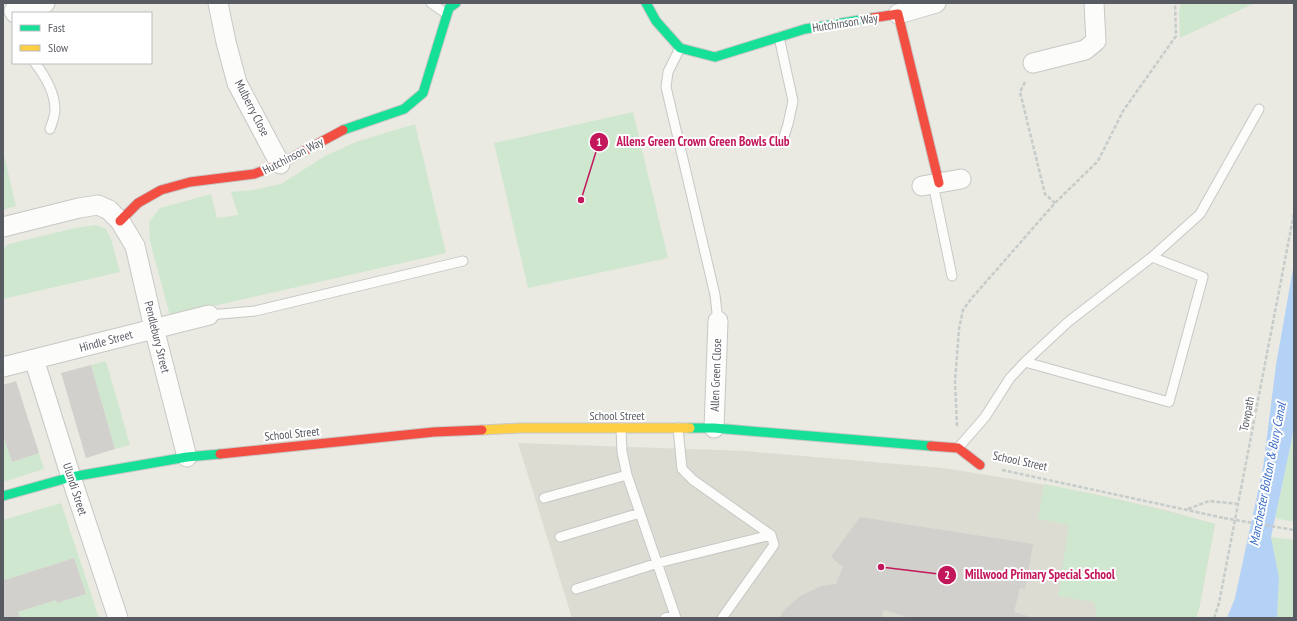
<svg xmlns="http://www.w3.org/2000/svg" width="1297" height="621" font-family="'PT Sans Narrow',sans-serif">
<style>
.education{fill:#dcdcd2}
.green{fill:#d0e7cf}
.water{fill:#b4d1f6}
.building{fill:#d1d0cc}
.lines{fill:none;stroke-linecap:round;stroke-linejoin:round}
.lane-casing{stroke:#c7c8c6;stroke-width:11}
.street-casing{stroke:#c7c8c6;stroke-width:21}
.fast-casing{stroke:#c8c8c7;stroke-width:11}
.slow-casing{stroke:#c8c8c7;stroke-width:11}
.jam-casing{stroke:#c8c8c7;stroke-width:11}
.path{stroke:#c6ccca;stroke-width:2.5;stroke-dasharray:4 2;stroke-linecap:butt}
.lane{stroke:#fcfcfb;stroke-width:9}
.street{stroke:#fcfcfb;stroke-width:19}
.fast{stroke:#16e098;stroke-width:9}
.slow{stroke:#ffcf43;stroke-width:9}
.jam{stroke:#f24e42;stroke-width:9}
.path-bridge{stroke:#c6ccca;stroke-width:2.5;stroke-dasharray:4 2;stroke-linecap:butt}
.labels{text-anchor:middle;stroke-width:4;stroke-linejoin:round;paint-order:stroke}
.street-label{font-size:12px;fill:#585b62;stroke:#fff}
.water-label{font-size:13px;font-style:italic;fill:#3b6cc7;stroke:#fff}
.leader{fill:none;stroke:#c2185b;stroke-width:1.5}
.callout-dot{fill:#c2185b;stroke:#fff;stroke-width:1.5}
.mark-label{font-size:12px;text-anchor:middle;font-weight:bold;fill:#fff}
.callout-label{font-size:13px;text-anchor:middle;font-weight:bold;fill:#c2185b;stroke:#fff;stroke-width:4;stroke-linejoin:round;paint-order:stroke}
</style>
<rect width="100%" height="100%" fill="#eae9e2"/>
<path class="education" d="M518 443 745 451 943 468 1012 479 1089 493 1165 510 1215 524 1199 609 1196 618H572Z"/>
<path class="green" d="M1181 3H1255L1180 38 1179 12Z
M633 112 668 258 528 288 494 143Z
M415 124 446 253 170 316 150 241 149 222 160 208 211 194 217 218 238 215 231 192 253 190 281 184 325 156 356 142Z
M3 151 16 206 3 210Z
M96 225 106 229 111 239 120 272 3 299V248L9 244 75 228Z
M106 361 130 445 115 449 91 365Z
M1294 429V522L1275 518Z
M3 435 12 462 39 453 44 469 3 482Z
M1044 484C1101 495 1158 508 1215 524L1199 609 1196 618H1097L1094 602 1058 596 1069 525 1038 519Z
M61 503 99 618H20L18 612 56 600 57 603 86 594 74 558 5 580 3 573V520Z
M1271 537 1294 540V618H1277L1279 577Z"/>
<path class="water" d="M1294 263V429L1271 537 1279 577 1277 618H1227L1235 598 1263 468 1276 365Z"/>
<path class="building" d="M91 365 115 449 86 458 61 373Z
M16 381 39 453 12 462 3 435V385Z
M860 517 1033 544 1025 589 1020 588 1014 612 1034 618H910L884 610 881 618H779L784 610 800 596 821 586 836 584 843 567 831 557Z
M74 558 86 594 57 603 56 600 18 612 20 618H3V574L5 580Z"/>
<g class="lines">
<g class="lane-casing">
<path id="lane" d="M431 3 447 14
M779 37 793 101 788 124 782 143
M680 48 668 72 666 87 715 295 718 321
M35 63C45 76 55 92 55 110 55 116 52 123 50 129
M933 184 952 276
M209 315 255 311 463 261
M1025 362 1169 402 1203 277 1152 257
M621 428 622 452 627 475 676 618
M678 428 682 469 693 480 771 535 774 545 722 618
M958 448 985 417 1010 378 1025 362 1068 322 1152 257 1200 214 1259 109
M544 498 627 475
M560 537 640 513
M576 589 658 563 771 535
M665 618 675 615"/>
</g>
<g class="street-casing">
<path id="street" d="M218 3 226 42 237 83 280 164
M15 13 14 11 45 3
M898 14 936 3
M1033 63 1085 50 1096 41 1094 3
M922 186 961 179
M3 227 79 208 98 205 109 210 120 221 135 246 154 328 187 457
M34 359 71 477 118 618
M3 367 209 315
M714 428 718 321"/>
</g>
<g class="fast-casing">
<path id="fast" d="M646 3 656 21 680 48 715 57 805 29 872 18
M343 130 404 109 423 93 449 8 456 3
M690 428H714L931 446
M3 496 71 477 187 457 220 454"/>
</g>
<g class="slow-casing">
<path id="slow" d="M482 430 521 428H690"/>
</g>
<g class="jam-casing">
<path id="jam" d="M872 18 898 14 939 183
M120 221 138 203 161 190 190 182 254 174 280 164 343 130
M931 446 958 448 980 465
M220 454 434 432 482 430"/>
</g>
<path class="path" d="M1025 82 1020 92 1045 194 1055 203
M957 426 955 382 959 329 963 310 971 299 1055 203 1098 161 1123 111 1176 36 1175 3
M1002 470 1224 518
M1188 509 1209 501 1239 504
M1214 618 1219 603 1294 213"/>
<use href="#lane" class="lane"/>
<use href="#street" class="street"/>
<use href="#fast" class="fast"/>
<use href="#slow" class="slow"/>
<use href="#jam" class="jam"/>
<path class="path-bridge" d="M1224 518 1294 530"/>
</g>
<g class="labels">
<g class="street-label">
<text transform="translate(845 23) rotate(-9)" y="4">Hutchinson Way</text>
<text transform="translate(252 108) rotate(63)" y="4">Mulberry Close</text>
<text transform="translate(293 156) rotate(-27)" y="4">Hutchinson Way</text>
<text transform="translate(157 337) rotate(76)" y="4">Pendlebury Street</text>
<text transform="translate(106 341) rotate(-15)" y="4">Hindle Street</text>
<text transform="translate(716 375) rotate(-88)" y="4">Allen Green Close</text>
<text transform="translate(1247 414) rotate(-79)" y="4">Towpath</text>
<text x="617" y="420">School Street</text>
<text transform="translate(292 434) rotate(-6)" y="4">School Street</text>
<text transform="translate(1020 461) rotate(12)" y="4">School Street</text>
<text transform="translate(75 489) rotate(72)" y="4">Ulundi Street</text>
</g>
<g class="water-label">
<text transform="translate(1267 474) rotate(-79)" y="5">Manchester Bolton &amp; Bury Canal</text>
</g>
</g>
<path class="leader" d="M581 200L599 142M881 567L947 575"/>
<g class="callout-dot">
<circle cx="581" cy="200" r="4"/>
<circle cx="881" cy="567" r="4"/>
<circle cx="599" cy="142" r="10"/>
<circle cx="947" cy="575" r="10"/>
</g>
<g class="mark-label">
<text x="599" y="146">1</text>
<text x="947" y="579">2</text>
</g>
<g class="callout-label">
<text x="703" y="146">Allens Green Crown Green Bowls Club</text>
<text x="1040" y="579">Millwood Primary Special School</text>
</g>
<rect width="1297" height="621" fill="none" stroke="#585b62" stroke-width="8"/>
<rect x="12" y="12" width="140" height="52" fill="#ffffff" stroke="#bcbdc0"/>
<rect x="20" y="25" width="20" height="6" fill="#16e098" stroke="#bcbdc0"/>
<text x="48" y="32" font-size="12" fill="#585b62">Fast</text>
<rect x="20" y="45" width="20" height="6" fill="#ffcf43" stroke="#bcbdc0"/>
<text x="48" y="52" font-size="12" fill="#585b62">Slow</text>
</svg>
